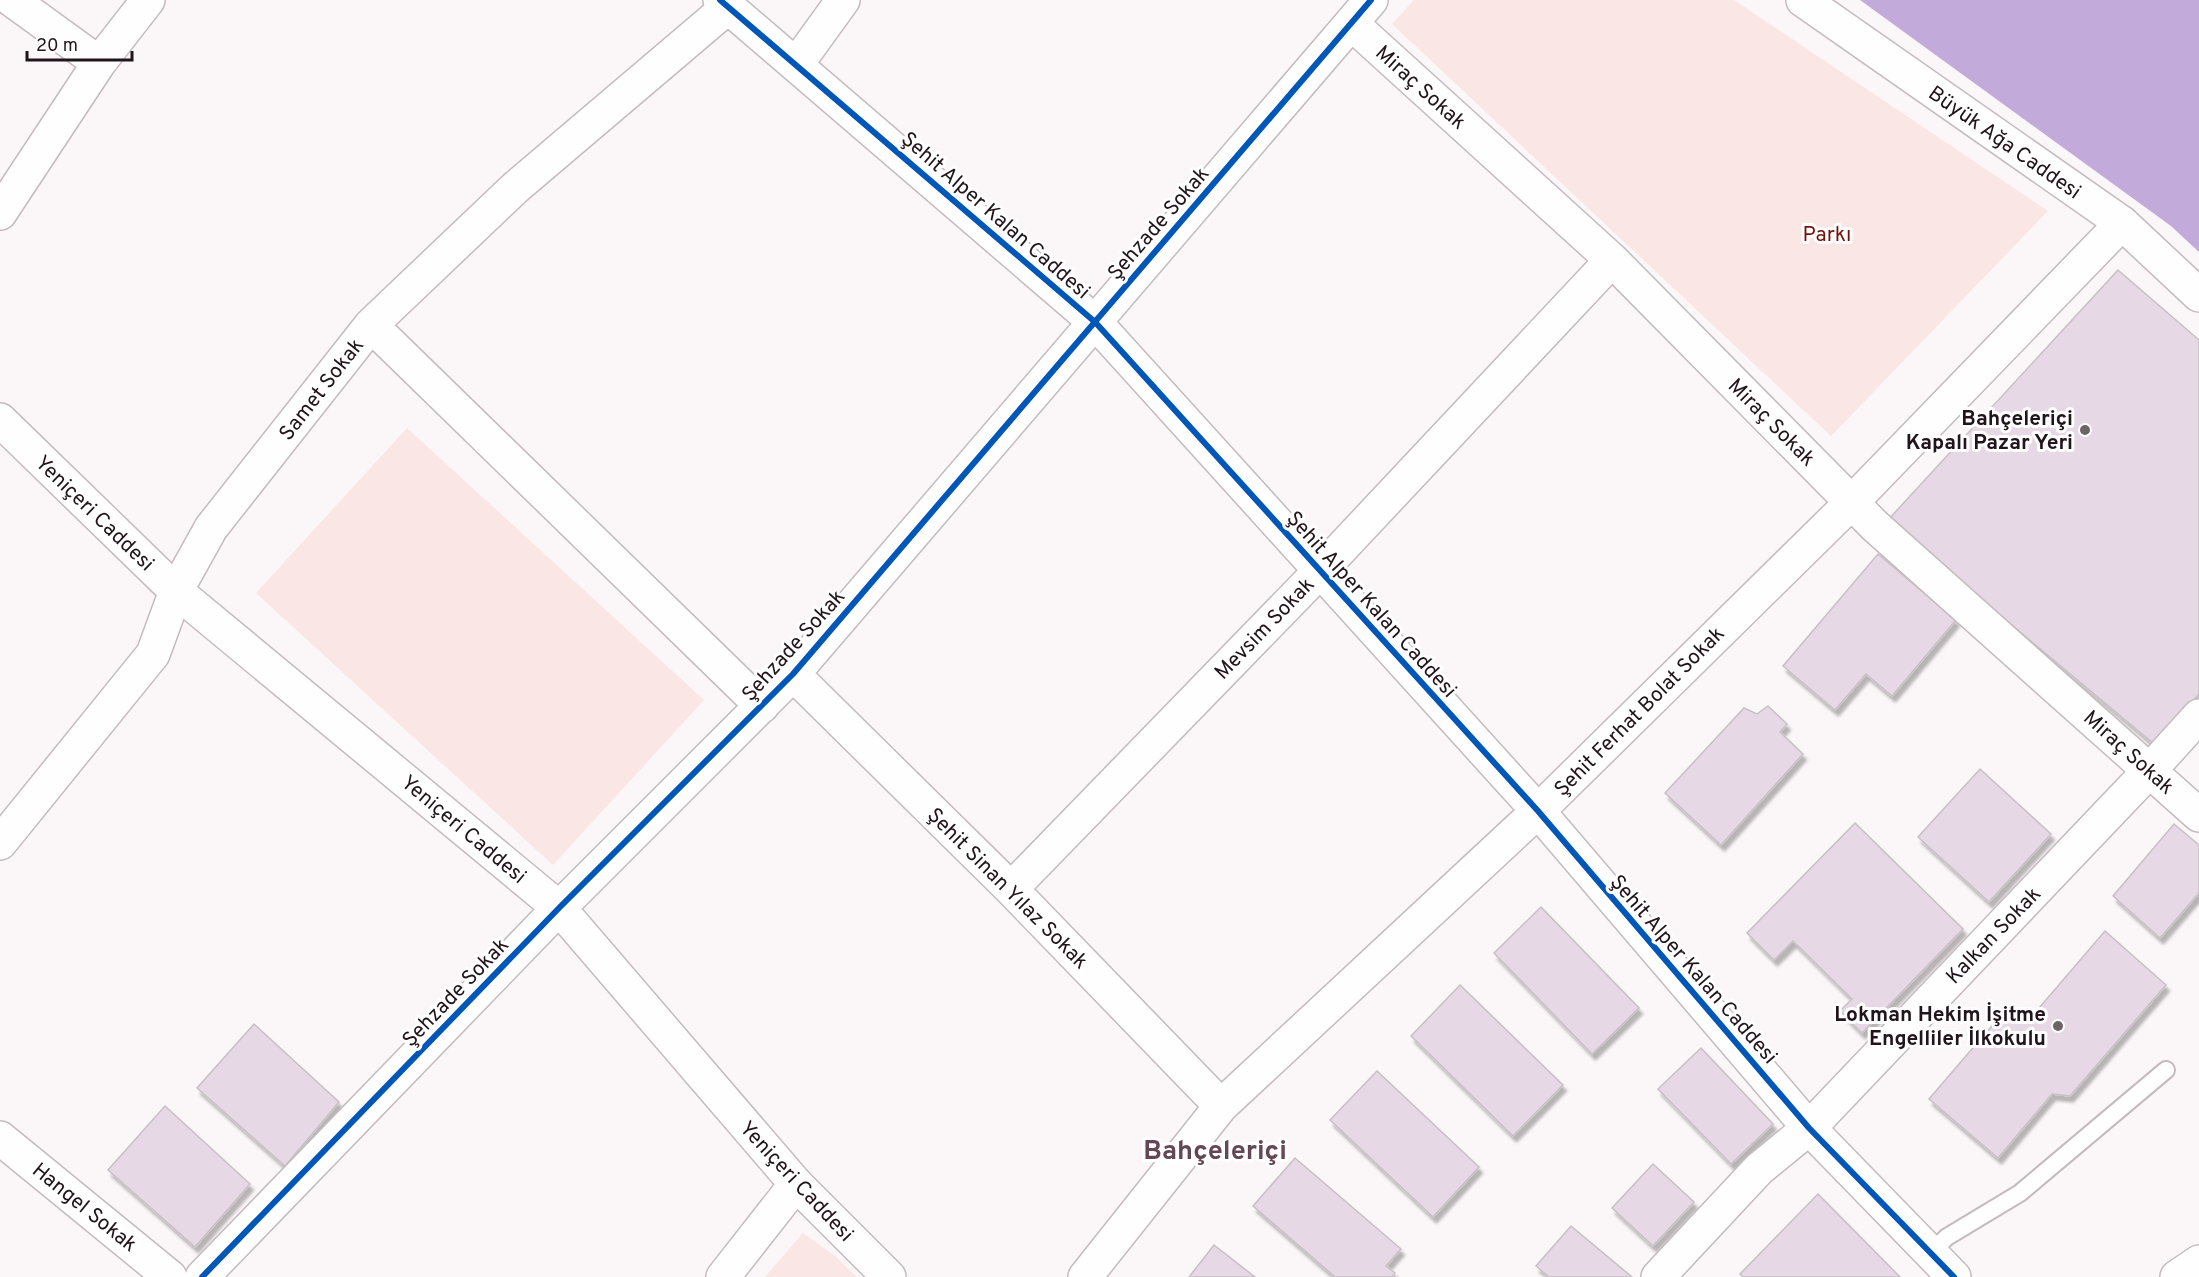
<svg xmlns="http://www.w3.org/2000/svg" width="2199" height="1277" font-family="Overpass,sans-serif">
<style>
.green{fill:#fae7e5}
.water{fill:#c2aadb}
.building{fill:#e6d8e4;stroke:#c7c0c5;stroke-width:1.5;filter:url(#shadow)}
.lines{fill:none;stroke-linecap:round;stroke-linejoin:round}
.service-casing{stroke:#c4bbbf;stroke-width:20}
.minor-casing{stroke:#c4bbbf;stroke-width:36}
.tertiary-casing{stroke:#c4bbbf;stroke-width:36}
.service{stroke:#fefefe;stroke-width:16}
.minor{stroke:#fefefe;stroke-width:33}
.tertiary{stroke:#fefefe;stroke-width:33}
.cycleway-casing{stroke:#fff;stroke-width:10}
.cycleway{stroke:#0057b8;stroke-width:6}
.poi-dot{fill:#6d6468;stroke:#fff;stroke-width:2}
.labels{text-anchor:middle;stroke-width:6;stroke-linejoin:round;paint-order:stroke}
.street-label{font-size:21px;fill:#21151b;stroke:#fff}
.park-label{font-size:21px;fill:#740f0a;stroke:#fff}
.poi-label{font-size:21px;font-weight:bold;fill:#21151b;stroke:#fff;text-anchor:end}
.district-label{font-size:27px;font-weight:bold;fill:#644755;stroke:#fff}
</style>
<defs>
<filter id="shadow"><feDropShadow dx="3.5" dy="6" stdDeviation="1.5" flood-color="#0004"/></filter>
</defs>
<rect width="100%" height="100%" fill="#fbf6f8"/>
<path class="green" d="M1414 0H1734L2048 211 1831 436 1392 24Z
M407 428 704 700 553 865 256 593Z
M803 1233 835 1256 857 1277H765Z"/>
<path class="water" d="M1860 0H2199V252L2171 226Z"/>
<path class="building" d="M2118 270 2199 340V694L2154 744 1887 521Z
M1878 554 1956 620 1892 696 1866 674 1835 710 1783 666Z
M1768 706 1787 724 1780 732 1803 754 1721 845 1665 793 1744 708 1757 714Z
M1980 769 2051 834 1989 902 1918 837Z
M1855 823 1963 929 1862 1033 1840 1011 1852 999 1793 941 1774 960 1747 933Z
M2174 824 2199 845V893L2160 938 2113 896Z
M1541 907 1639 1008 1592 1054 1494 953Z
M2105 931 2166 985 2070 1096 2052 1094 1998 1158 1929 1099 2009 1006 2033 1015Z
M1460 985 1563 1085 1513 1136 1411 1036Z
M254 1024 339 1102 285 1166 197 1088Z
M1701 1048 1773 1124 1731 1164 1658 1089Z
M1377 1071 1479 1167 1433 1217 1330 1120Z
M165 1106 250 1184 195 1247 108 1170Z
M1295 1158 1401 1249 1386 1266 1395 1273 1392 1277H1335L1253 1206Z
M1653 1164 1694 1202 1653 1246 1612 1208Z
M1818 1194 1900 1277H1743L1740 1274Z
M1571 1226 1632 1277H1549L1536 1266Z
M1214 1245 1255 1277H1189Z"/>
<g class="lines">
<g class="service-casing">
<path id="service" d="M1930 1253 1947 1237 2020 1193 2166 1070"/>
</g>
<g class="minor-casing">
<path id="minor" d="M12 0 99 63
M1351 23 1612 260 1875 526 2199 815
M796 65 843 0
M0 213 99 63 148 0
M371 325 762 706
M793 674 1011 889 1221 1106
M0 843 153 654 176 591 211 528 371 325 515 188 728 7
M1011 889 1320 571 1612 260
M0 1138 170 1277
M202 1277 559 908 793 674 1371 0
M723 1277 796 1184
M1085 1277 1221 1106 1538 811 1851 503 2122 223
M1658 1277 1759 1169 1809 1128 2150 770 2199 716
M2177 1277 2199 1262"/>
</g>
<g class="tertiary-casing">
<path id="tertiary" d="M720 0 1095 322 1538 811 1809 1128 1954 1277
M1803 0 2122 223 2199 295
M0 420 176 591 559 908 796 1184 889 1277"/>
</g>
<use href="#service" class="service"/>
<use href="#minor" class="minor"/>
<use href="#tertiary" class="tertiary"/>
<g class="cycleway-casing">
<path id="cycleway" d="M720 0 1095 322 1538 811 1809 1128 1954 1277
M202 1277 559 908 793 674 1371 0"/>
</g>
<use href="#cycleway" class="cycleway"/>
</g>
<g class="poi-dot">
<circle cx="2085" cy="430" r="6"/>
<circle cx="2058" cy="1026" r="6"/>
</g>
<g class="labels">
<g class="street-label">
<text transform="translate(1421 87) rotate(42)" y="7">Miraç Sokak</text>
<text transform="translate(2005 142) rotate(35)" y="7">Büyük Ağa Caddesi</text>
<text transform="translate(996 215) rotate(41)" y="7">Şehit Alper Kalan Caddesi</text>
<text transform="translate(1158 223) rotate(-49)" y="7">Şehzade Sokak</text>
<text transform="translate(321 389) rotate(-52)" y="7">Samet Sokak</text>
<text transform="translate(1772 422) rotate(45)" y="7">Miraç Sokak</text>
<text transform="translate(95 513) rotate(44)" y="7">Yeniçeri Caddesi</text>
<text transform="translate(1372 604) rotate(48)" y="7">Şehit Alper Kalan Caddesi</text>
<text transform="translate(1264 628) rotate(-46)" y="7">Mevsim Sokak</text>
<text transform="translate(793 645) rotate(-48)" y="7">Şehzade Sokak</text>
<text transform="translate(1639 711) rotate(-45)" y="7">Şehit Ferhat Bolat Sokak</text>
<text transform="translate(2129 752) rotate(42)" y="7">Miraç Sokak</text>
<text transform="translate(464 829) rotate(40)" y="7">Yeniçeri Caddesi</text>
<text transform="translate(1008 888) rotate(45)" y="7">Şehit Sinan Yılaz Sokak</text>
<text transform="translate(1993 935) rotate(-46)" y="7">Kalkan Sokak</text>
<text transform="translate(1694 969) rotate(49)" y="7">Şehit Alper Kalan Caddesi</text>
<text transform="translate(455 992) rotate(-46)" y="7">Şehzade Sokak</text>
<text transform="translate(797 1181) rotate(47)" y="7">Yeniçeri Caddesi</text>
<text transform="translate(85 1207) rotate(39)" y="7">Hangel Sokak</text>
</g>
<g class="park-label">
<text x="1827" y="241">Parkı</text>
</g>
<g class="poi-label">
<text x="2073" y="425">Bahçeleriçi<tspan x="2073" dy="24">Kapalı Pazar Yeri</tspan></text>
<text x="2046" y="1021">Lokman Hekim İşitme<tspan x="2046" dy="24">Engelliler İlkokulu</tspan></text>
</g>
<g class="district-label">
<text x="1215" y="1159">Bahçeleriçi</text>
</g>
</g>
<path d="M27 51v9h105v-9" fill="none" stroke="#21151b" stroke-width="3"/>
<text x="36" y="51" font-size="18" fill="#21151b" stroke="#ffffff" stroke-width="4.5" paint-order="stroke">20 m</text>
</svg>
